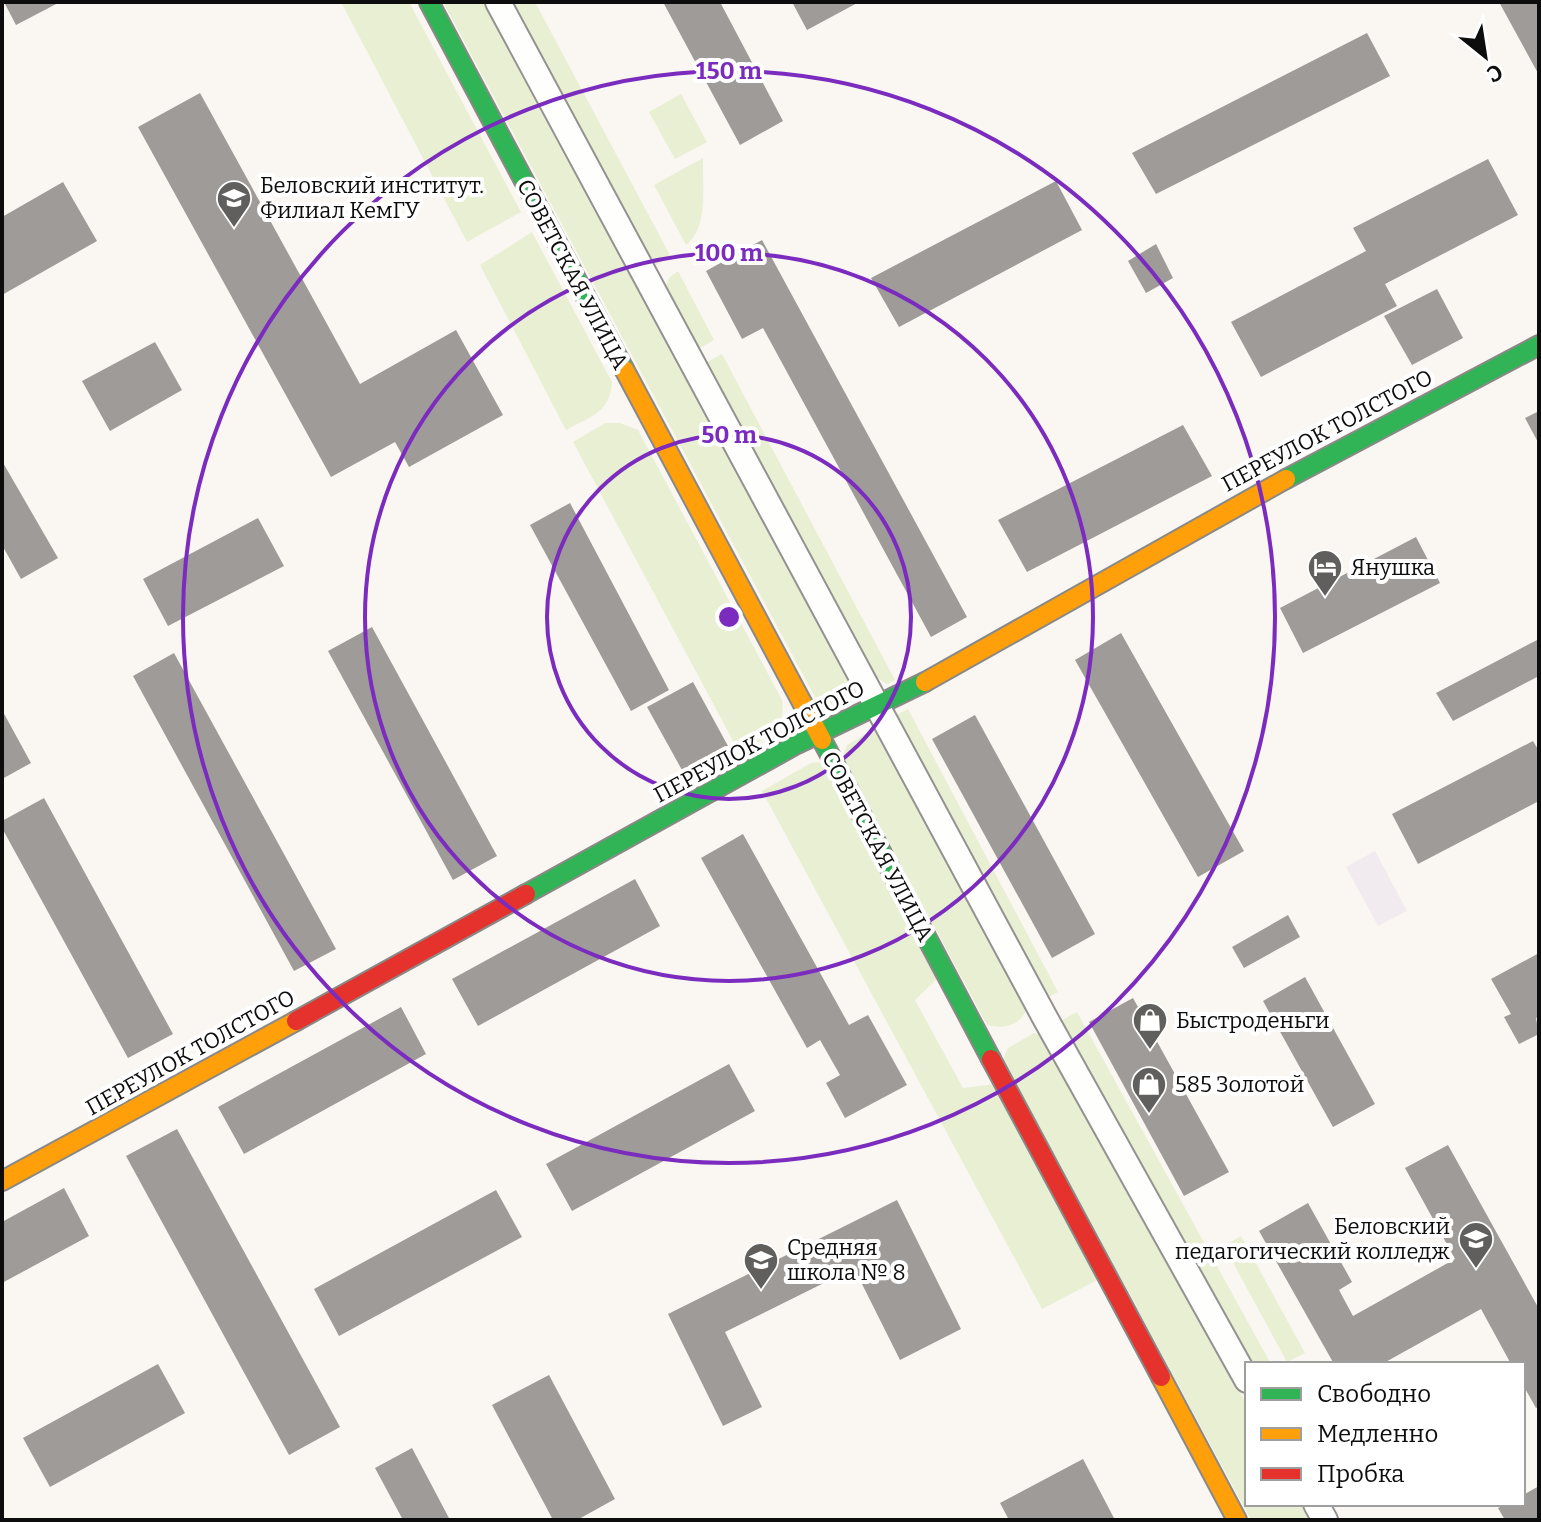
<svg xmlns="http://www.w3.org/2000/svg" width="1541" height="1522" font-family="Bitter,serif">
<style>
.industrial{fill:#f1ebef}
.green{fill:#e8efd3}
.building{fill:#9e9b98}
.lines{fill:none;stroke-linecap:round;stroke-linejoin:round}
.street-casing{stroke:#949290;stroke-width:28}
.fast-casing{stroke:#8a8987;stroke-width:22}
.slow-casing{stroke:#8a8987;stroke-width:22}
.jam-casing{stroke:#8a8987;stroke-width:22}
.street{stroke:#fefefd;stroke-width:24}
.fast{stroke:#30b455;stroke-width:18}
.slow{stroke:#ff9f0a;stroke-width:18}
.jam{stroke:#e5322d;stroke-width:18}
.ring{fill:none;stroke:#7b2cbf;stroke-width:4}
.labels{text-anchor:middle;stroke-width:8;stroke-linejoin:round;paint-order:stroke}
.poi-label{font-size:22px;fill:#0d0d0d;stroke:#fff;text-anchor:start}
.street-label{font-size:22px;fill:#0d0d0d;stroke:#fff}
.centre{fill:#7b2cbf;stroke:#fff;stroke-width:4}
.ring-label{font-size:24px;text-anchor:middle;font-weight:bold;fill:#7b2cbf;stroke:#fff;stroke-width:8;stroke-linejoin:round;paint-order:stroke}
</style>
<rect width="100%" height="100%" fill="#faf7f2"/>
<path class="industrial" d="M1375 851 1407 911 1378 926 1346 867Z"/>
<path class="green" d="M341 2H409L521 212 467 242Z
M443 2H487L862 697 837 711 826 708 816 699Z
M506 2H535L671 257 651 268Z
M681 94 707 142 675 159 649 112Z
M703 158C702 185 709 227 686 245L654 185Z
M532 232 612 382C610 413 591 416 566 430L480 265Z
M678 271 714 340 695 351 665 289 669 278Z
M722 354 895 680 887 684 871 674 703 364Z
M605 423H620L638 430 782 700C786 736 767 737 739 752L573 442Z
M908 709 1058 992 1043 1000 893 717Z
M874 729 885 733 1029 1003C1023 1024 1008 1030 987 1025L843 756 847 745Z
M823 762 939 977 915 1000 963 1088 996 1084 1101 1278 1042 1309 762 791 811 763Z
M1077 1012 1271 1364H1251L1062 1020Z
M1034 1033 1045 1036 1247 1405V1504H1301L1309 1520H1251L1003 1059 1008 1048Z
M1241 1236 1305 1353 1287 1362 1224 1246Z"/>
<path class="building" d="M4 2H60L16 25Z
M663 2H720L783 121 740 145Z
M792 2H859L807 30Z
M1499 2H1539V75Z
M1367 33 1390 76 1156 194 1132 153Z
M200 93 360 384 456 330 503 415 409 467 395 442 331 477 138 127Z
M1488 159 1518 215 1385 284 1397 306 1261 377 1231 322 1366 251 1353 228Z
M1056 181 1082 230 899 327 871 278Z
M63 182 97 241 2 295V217Z
M762 240 967 617 931 637 763 328 742 339 706 271Z
M1156 244 1173 278 1146 293 1128 261Z
M1437 289 1463 338 1412 365 1384 316Z
M155 342 182 390 110 431 82 381Z
M1539 411V444L1525 418Z
M1183 425 1212 476 1027 572 998 520Z
M2 461 58 558 21 579 2 545Z
M570 503 669 690 631 711 530 525Z
M258 518 284 566 168 626 143 579Z
M1416 537 1440 583 1303 653 1280 608Z
M372 627 497 856 453 880 328 651Z
M1121 633 1244 851 1198 877 1075 660Z
M1539 639V676L1453 721 1436 693Z
M174 653 336 949 294 971 133 676Z
M693 682 728 746 682 770 647 707Z
M2 710 31 763 2 779Z
M975 715 1095 934 1052 958 932 739Z
M1533 741 1539 751V801L1418 864 1392 814Z
M44 798 173 1034 128 1058 2 828V821Z
M743 834 849 1025 868 1015 907 1085 845 1118 826 1083 840 1075 820 1040 807 1048 701 858Z
M635 879 660 926 478 1026 452 979Z
M1288 915 1300 937 1244 968 1232 947Z
M1539 953V1017L1536 1018 1539 1034 1519 1044 1504 1017 1511 1014 1491 979Z
M1305 977 1375 1104 1333 1127 1263 1001Z
M1133 998 1229 1172 1184 1196 1089 1022Z
M401 1007 426 1054 244 1154 218 1107Z
M729 1064 755 1111 572 1211 546 1164Z
M177 1129 340 1427 289 1455 126 1156Z
M1448 1145 1539 1309V1406L1536 1408 1523 1385V1364H1511L1481 1309 1382 1364H1334L1259 1231 1308 1203 1352 1282 1339 1290 1353 1316 1455 1259 1405 1168Z
M64 1188 89 1236 2 1283V1222Z
M496 1190 522 1237 339 1336 314 1289Z
M897 1200 961 1329 900 1360 854 1268 725 1332 762 1407 723 1426 668 1314Z
M158 1364 185 1413 50 1487 23 1438Z
M549 1375 615 1499 577 1520H553L492 1405Z
M412 1448 450 1520H403L375 1468Z
M1083 1459 1115 1520H1009L1000 1503Z
M1539 1486V1520H1505L1498 1508 1506 1504H1523V1495Z"/>
<g class="lines">
<g class="street-casing">
<path id="street" d="M498 2 1044 1016 1247 1380
M1316 1504 1325 1520"/>
</g>
<g class="fast-casing">
<path id="fast" d="M429 2 624 369
M1286 479 1539 345
M822 740 991 1059
M526 894 797 744 925 682"/>
</g>
<g class="slow-casing">
<path id="slow" d="M624 369 822 740
M925 682 1286 479
M2 1181 296 1021
M1161 1377 1237 1520"/>
</g>
<g class="jam-casing">
<path id="jam" d="M296 1021 526 894
M991 1059 1161 1377"/>
</g>
<use href="#street" class="street"/>
<use href="#fast" class="fast"/>
<use href="#slow" class="slow"/>
<use href="#jam" class="jam"/>
</g>
<g class="ring">
<circle cx="729" cy="617" r="182"/>
<circle cx="729" cy="617" r="364"/>
<circle cx="729" cy="617" r="546"/>
</g>
<defs>
<g id="university-pin" transform="scale(1.8)"><path d="M0 17L-7.5 6A9.5 9.5 0 1 1 7.5 6Z" fill="#605f5d" stroke="#fff"/><path d="M0-5L7-2L0 1L-7-2ZM-4 1L0 2.5L4 1V4Q0 6-4 4Z" fill="#fff"/></g>
<g id="hotel-pin" transform="scale(1.8)"><path d="M0 17L-7.5 6A9.5 9.5 0 1 1 7.5 6Z" fill="#605f5d" stroke="#fff"/><path d="M-6-4.5h1.5V1H6V5H4.5V3h-9V5H-6ZM-4 0a1.8 1.8 0 1 1 3.6 0ZM.5 0V-2.5h3Q6-2.5 6 0Z" fill="#fff"/></g>
<g id="shop-pin" transform="scale(1.8)"><path d="M0 17L-7.5 6A9.5 9.5 0 1 1 7.5 6Z" fill="#605f5d" stroke="#fff"/><path d="M-5-2.5h2.3a2.7 3.5 0 0 1 5.4 0H5L5.5 6h-11ZM-1.5-2.5h3a1.5 2.3 0 0 0-3 0Z" fill="#fff"/></g>
<g id="school-pin" transform="scale(1.8)"><path d="M0 17L-7.5 6A9.5 9.5 0 1 1 7.5 6Z" fill="#605f5d" stroke="#fff"/><path d="M0-5L7-2L0 1L-7-2ZM-4 1L0 2.5L4 1V4Q0 6-4 4Z" fill="#fff"/></g>
</defs>
<g fill-rule="evenodd">
<use href="#university-pin" x="234" y="198"/>
<use href="#hotel-pin" x="1325" y="567"/>
<use href="#shop-pin" x="1150" y="1020"/>
<use href="#shop-pin" x="1149" y="1084"/>
<use href="#university-pin" x="1476" y="1239"/>
<use href="#school-pin" x="761" y="1260"/>
</g>
<g class="labels">
<g class="poi-label">
<text x="260" y="193">Беловский институт.<tspan x="260" dy="25">Филиал КемГУ</tspan></text>
<text x="1351" y="575">Янушка</text>
<text x="1176" y="1028">Быстроденьги</text>
<text x="1175" y="1092">585 Золотой</text>
<text x="1450" y="1234" text-anchor="end">Беловский<tspan x="1450" dy="25">педагогический колледж</tspan></text>
<text x="787" y="1255">Средняя<tspan x="787" dy="25">школа № 8</tspan></text>
</g>
<g class="street-label">
<text transform="translate(573 274) rotate(62)" y="8">СОВЕТСКАЯ УЛИЦА</text>
<text transform="translate(1327 430) rotate(-28)" y="8">ПЕРЕУЛОК ТОЛСТОГО</text>
<text transform="translate(759 741) rotate(-28)" y="8">ПЕРЕУЛОК ТОЛСТОГО</text>
<text transform="translate(878 846) rotate(62)" y="8">СОВЕТСКАЯ УЛИЦА</text>
<text transform="translate(190 1052) rotate(-29)" y="8">ПЕРЕУЛОК ТОЛСТОГО</text>
</g>
</g>
<circle cx="729" cy="617" r="12" class="centre"/>
<g class="ring-label">
<text x="729" y="79">150 m</text>
<text x="729" y="261">100 m</text>
<text x="729" y="443">50 m</text>
</g>
<rect width="1541" height="1522" fill="none" stroke="#0d0d0d" stroke-width="8"/>
<rect x="1245" y="1362" width="280" height="144" fill="#ffffff" stroke="#9e9e9e" stroke-width="2"/>
<rect x="1261" y="1388" width="40" height="12" fill="#30b455" stroke="#9e9e9e" stroke-width="2"/>
<text x="1317" y="1402" font-size="24" fill="#0d0d0d">Свободно</text>
<rect x="1261" y="1428" width="40" height="12" fill="#ff9f0a" stroke="#9e9e9e" stroke-width="2"/>
<text x="1317" y="1442" font-size="24" fill="#0d0d0d">Медленно</text>
<rect x="1261" y="1468" width="40" height="12" fill="#e5322d" stroke="#9e9e9e" stroke-width="2"/>
<text x="1317" y="1482" font-size="24" fill="#0d0d0d">Пробка</text>
<g transform="translate(1485 56) rotate(150)" stroke="#ffffff" stroke-width="6" paint-order="stroke">
<path d="M0-6L14 30L0 20L-14 30Z" fill="#0d0d0d"/>
<text y="-12" font-size="22" font-weight="bold" text-anchor="middle" fill="#0d0d0d">С</text>
</g>
</svg>
